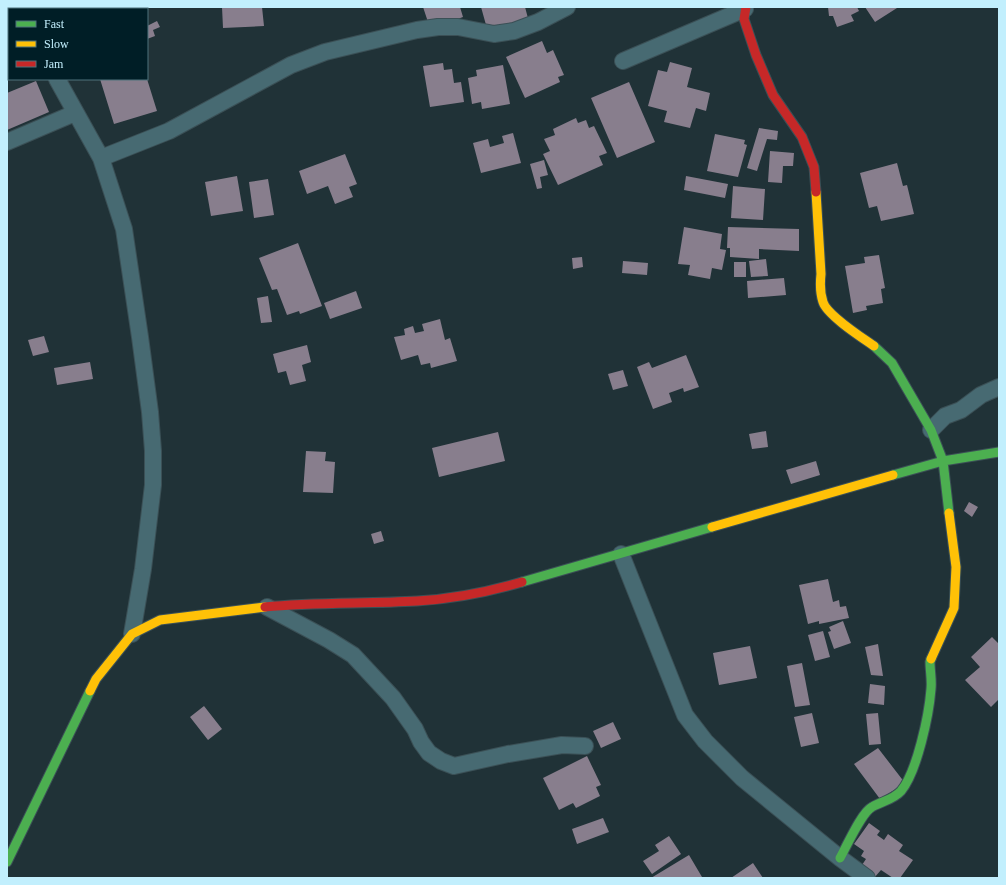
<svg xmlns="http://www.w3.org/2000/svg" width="1006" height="885" font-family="'Times New Roman',serif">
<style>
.building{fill:#887e8d}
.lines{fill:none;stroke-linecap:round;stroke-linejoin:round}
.street-casing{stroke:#3b5056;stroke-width:18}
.fast-casing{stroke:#3b5056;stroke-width:11}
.slow-casing{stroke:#3b5056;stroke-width:11}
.jam-casing{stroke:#3b5056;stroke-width:11}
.street{stroke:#476a72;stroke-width:16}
.fast{stroke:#4caf50;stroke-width:9}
.slow{stroke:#ffc107;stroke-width:9}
.jam{stroke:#c62828;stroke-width:9}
</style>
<rect width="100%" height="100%" fill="#203237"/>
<path class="building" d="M222 7H262L264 26 223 28Z
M423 7H460L463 17 444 24 442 18 428 22Z
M481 7H525L529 22 488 32Z
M828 7H857L859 11 851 15 854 21 837 27 833 16H829Z
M865 7H896L897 8 875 22Z
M157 21 160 27 153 30 155 36 147 39V26Z
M542 41 547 53 553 50 564 75 558 77 560 82 525 98 506 57Z
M670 62 692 68 687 87 710 93 706 111 696 108 690 128 664 122 667 111 648 106 658 70 667 72Z
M443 63 444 70 452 69 454 83 461 82 464 102 430 107 423 66Z
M503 65 510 104 482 109 481 102 472 104 468 78 477 76 476 70Z
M100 79H147L157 111 114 124Z
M36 81 49 112 7 130V93Z
M629 82 655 142 617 158 591 98Z
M576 118 578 123 586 120 589 128 594 126 607 153 599 156 603 165 558 185 543 154 550 151 544 139 555 135 553 129Z
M759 128 778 131 777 140 767 139 757 171 747 168Z
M513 133 521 163 481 173 473 143 488 139 490 147 504 143 502 136Z
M715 134 745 140 744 144 747 145 738 177 707 171Z
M770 151 794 153 793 166H783L782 183 768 182Z
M345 154 357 184 349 187 353 197 335 204 328 186 307 194 299 171Z
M544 160 548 175 540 177 542 188 537 189 530 164Z
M897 163 903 186 907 185 914 214 881 221 877 206 869 208 860 173Z
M237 176 243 211 211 216 205 182Z
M686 176 728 184 725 198 684 190Z
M268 179 274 215 254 218 249 182Z
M733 186 765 189 763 220 731 218Z
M684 227 722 234 720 249 726 250 722 270 712 268 710 279 688 275 690 265 678 264Z
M728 227 799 229V251L759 249V259L730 257V248H727Z
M298 243 322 306 300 314 299 311 287 315 277 289 272 290 259 258Z
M879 255 885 288 881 289 883 303 866 306 867 310 853 313 845 266 865 263 864 257Z
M582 257 583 267 573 269 572 258Z
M766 259 768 276 751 277 749 261Z
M623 261 648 263 647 275 622 273Z
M734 262H746V277H734Z
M784 278 786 295 748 298 747 281Z
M356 291 362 308 330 319 324 303Z
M268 296 272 322 261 323 257 298Z
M440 319 445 340 450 338 457 361 431 368 430 363 421 365 418 355 401 360 394 337 405 335 404 329 413 326 415 333 424 331 422 324Z
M44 336 49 352 33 356 28 340Z
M307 345 311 362 302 365 306 381 290 385 286 371 278 373 273 354Z
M686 355 699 387 684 392 683 388 669 393 672 402 653 409 637 367 649 362 652 368Z
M90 362 93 379 57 385 54 368Z
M623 370 628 386 613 390 608 374Z
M766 431 768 447 752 449 749 434Z
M498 432 505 461 439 477 432 448Z
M306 451 326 452 325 461 335 462 333 493 303 492Z
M816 461 820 475 791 484 786 470Z
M969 502 978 507 972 517 964 511Z
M381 531 384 541 374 544 371 534Z
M828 579 833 602 839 600 840 607 846 606 849 618 819 624V621L808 624 799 585Z
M843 621 851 643 834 649 828 632 831 631 829 627Z
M823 631 830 657 815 661 808 635Z
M992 637 999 644V699L991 707 965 680 980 667 971 657Z
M878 644 883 676 871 675 865 647Z
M750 646 757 678 719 685 713 653Z
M802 663 810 705 795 707 787 666Z
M870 684 885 686 884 705 868 703Z
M204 706 222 729 208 740 190 717Z
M812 713 819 743 801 747 794 717Z
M878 713 881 744 869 745 866 714Z
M613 722 621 739 601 748 593 731Z
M878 748 905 783 880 799 854 764Z
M587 756 601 785 596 787 600 796 576 808 573 803 559 810 543 778Z
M603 818 609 832 577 844 572 829Z
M869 823 880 831 877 835 884 840 888 834 903 845 899 851 913 860 900 878H893L881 870 874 878 860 868 866 859 861 856 864 851 854 844Z
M669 836 681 854 652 874 643 861 659 851 655 845Z
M689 855 702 877 651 878Z
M753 863 763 878H731Z"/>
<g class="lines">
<g class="street-casing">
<path id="street" d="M20 7 21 9
M623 61 745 9
M57 79 101 158 124 229 140 337 150 412 153 451V485L143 569 132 634
M7 142 75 113
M101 158 169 131 291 65 325 52 417 30 438 27H458L494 34 514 31 538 22 567 7
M931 430 945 416 961 410 981 395 999 387
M621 554 685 715 705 741 742 778 840 858 867 878
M267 607 329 640 353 655 393 698 415 729 421 742 429 753 441 761 454 766 508 754 562 745 585 746"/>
</g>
<g class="fast-casing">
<path id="fast" d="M874 346 892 363 931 430 943 461 949 513
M893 475 943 461 999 452
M522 582 712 527
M840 858C847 846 861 813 872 807 882 801 893 800 901 791 917 772 929 715 931 689 932 680 930 671 930 662L931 659
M7 862 90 691"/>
</g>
<g class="slow-casing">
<path id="slow" d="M816 192 821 274C820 283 820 293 823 302 827 315 861 337 874 346
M712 527 893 475
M931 659 954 608 956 567 949 513
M90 691 96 679 132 634 160 620 265 607"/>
</g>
<g class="jam-casing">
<path id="jam" d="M746 7 744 19 756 55 773 95 802 137 814 167 816 192
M265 607C315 602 366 604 417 601 452 599 488 592 522 582"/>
</g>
<use href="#street" class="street"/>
<use href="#fast" class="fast"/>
<use href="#slow" class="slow"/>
<use href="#jam" class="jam"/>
</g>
<rect width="1006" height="885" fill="none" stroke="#c2effd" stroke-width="16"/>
<rect x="8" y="8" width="140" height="72" fill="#001e26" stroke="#4e727c"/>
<rect x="16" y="21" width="20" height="6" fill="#4caf50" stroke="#4e727c"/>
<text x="44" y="28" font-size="12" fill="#c2effd">Fast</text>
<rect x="16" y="41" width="20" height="6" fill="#ffc107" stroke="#4e727c"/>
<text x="44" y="48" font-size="12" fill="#c2effd">Slow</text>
<rect x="16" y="61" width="20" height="6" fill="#c62828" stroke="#4e727c"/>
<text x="44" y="68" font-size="12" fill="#c2effd">Jam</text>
</svg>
